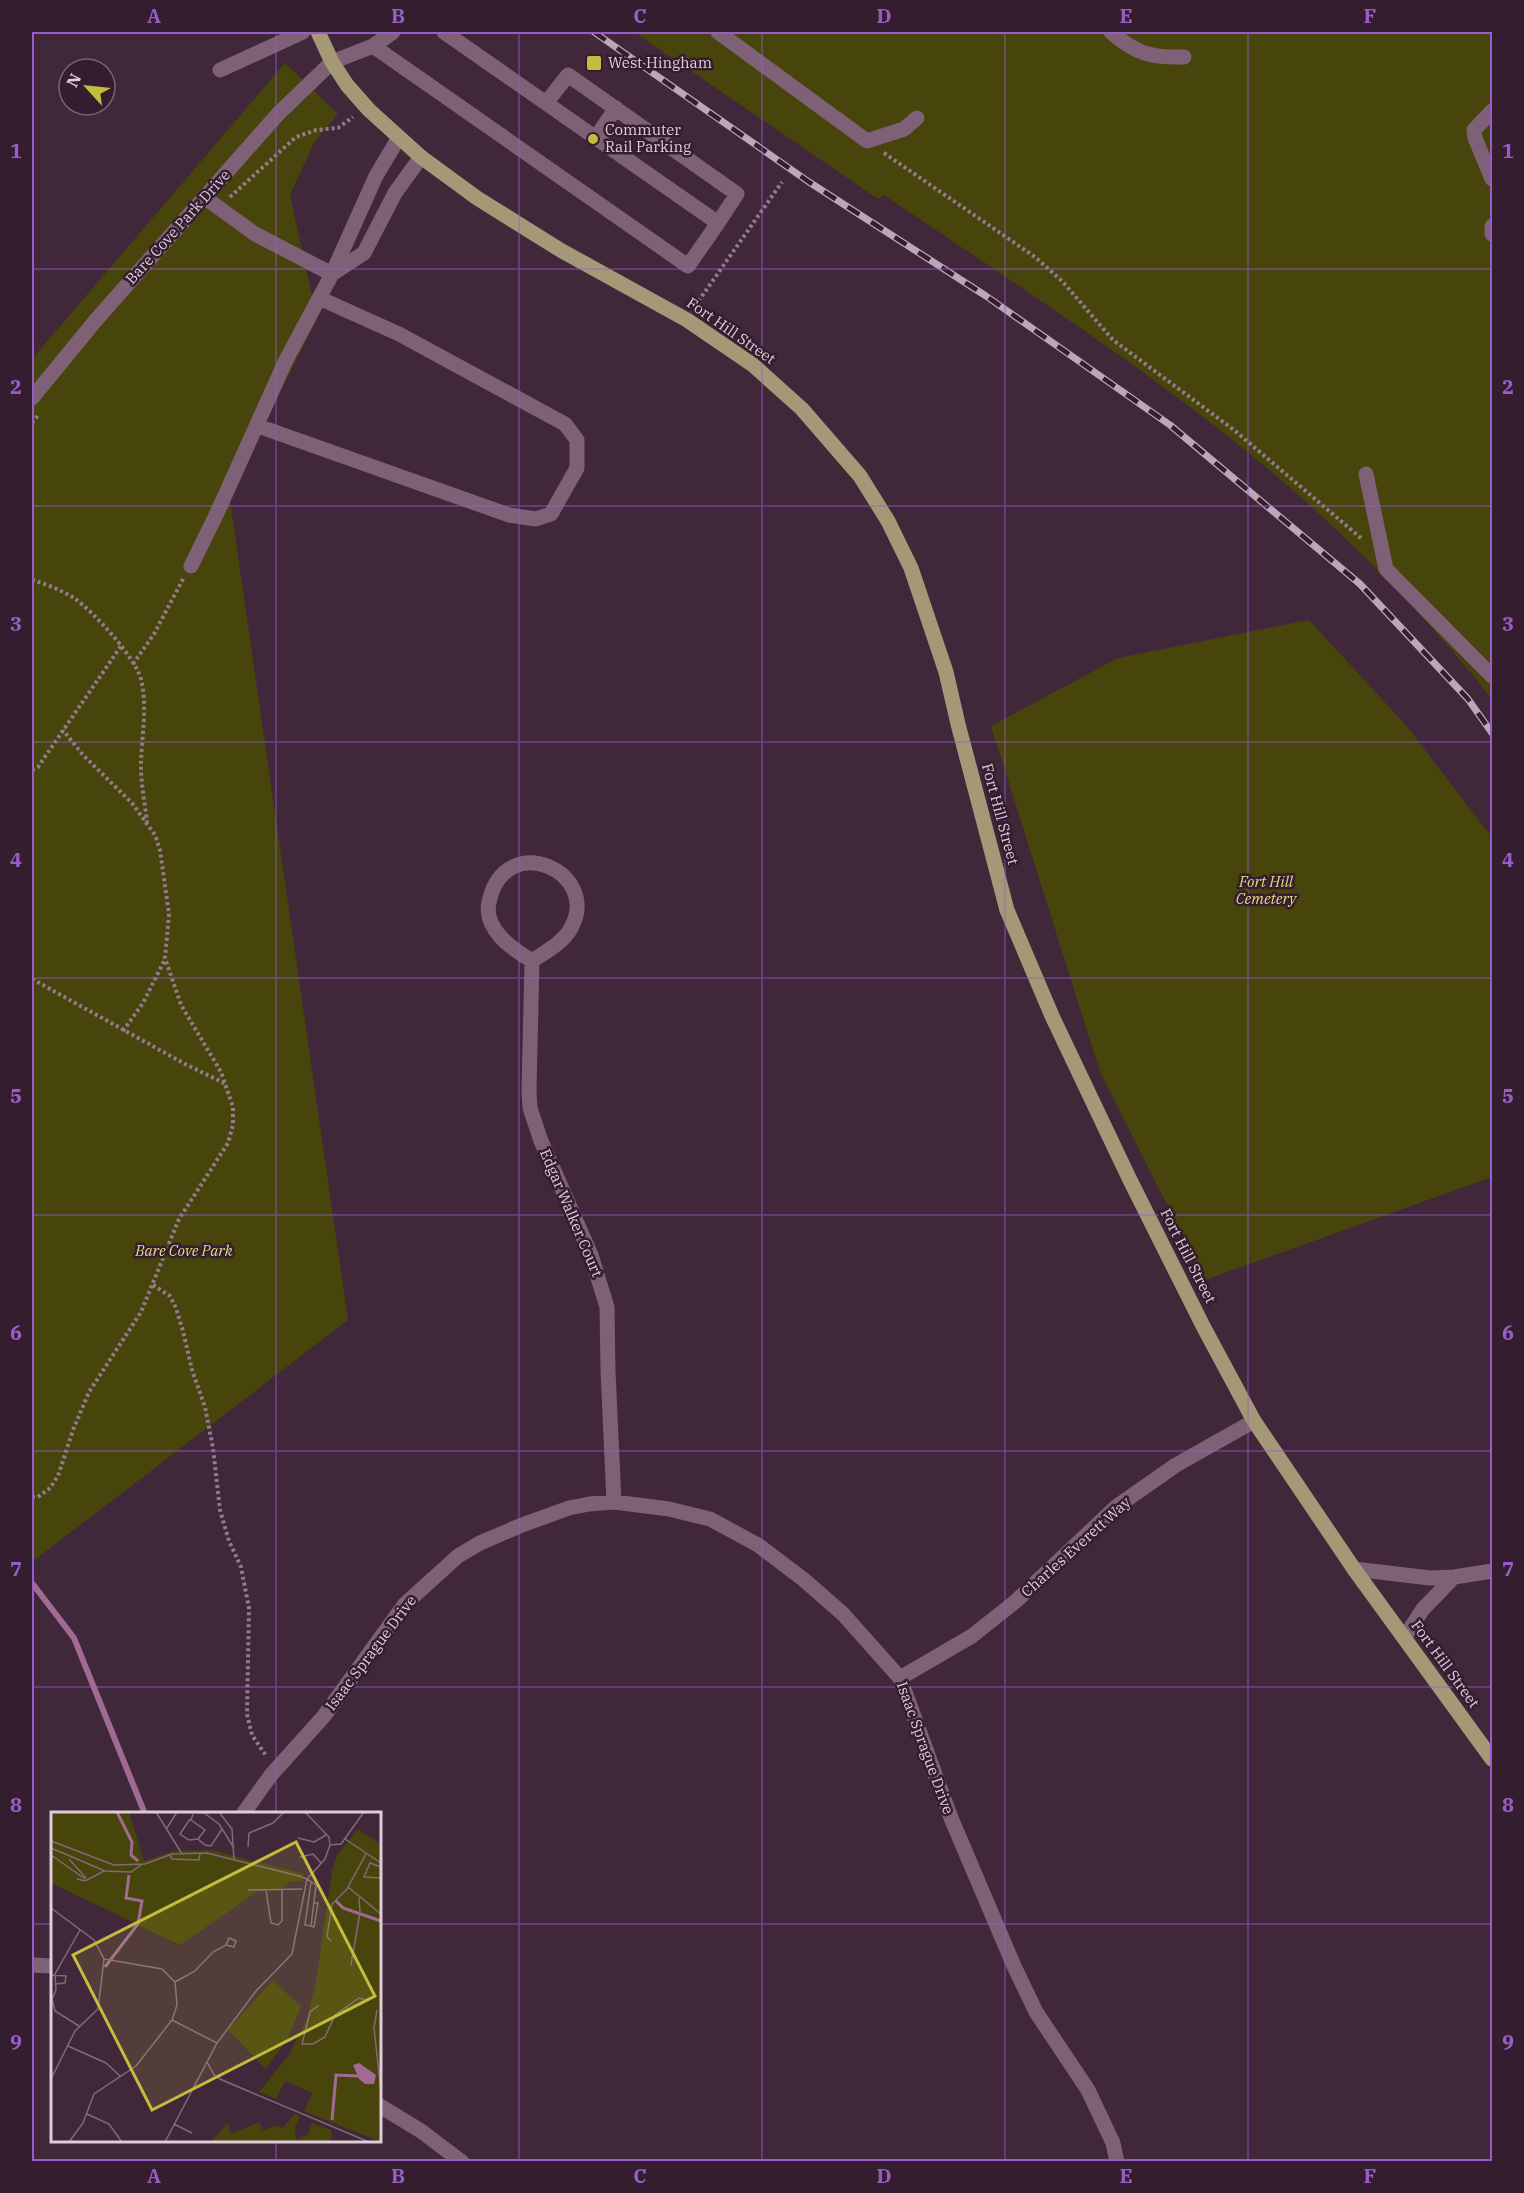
<svg xmlns="http://www.w3.org/2000/svg" width="1524" height="2193" font-family="'IBM Plex Serif',serif">
<style>
.green{fill:#47440c}
.lines{fill:none;stroke-linecap:round;stroke-linejoin:round}
.stream{stroke:#a06a93;stroke-width:6}
.path{stroke:#907c8b;stroke-width:4;stroke-dasharray:3 3;stroke-linecap:butt}
.minor{stroke:#7e6176;stroke-width:15}
.major{stroke:#a59876;stroke-width:15}
.rail-casing{stroke:#bba8b6;stroke-width:7}
.rail{stroke:#351d30;stroke-width:4.5;stroke-dasharray:14;stroke-linecap:butt}
.grid{fill:none;stroke:#995dc7;stroke-width:1.5;stroke-opacity:0.55}
.poi-dot{fill:#c4bc3e;stroke:#351d30;stroke-width:2}
.labels{text-anchor:middle;stroke-width:5;stroke-linejoin:round;paint-order:stroke}
.poi-label{font-size:15px;fill:#dfceda;stroke:#351d30;text-anchor:start}
.street-label{font-size:15px;fill:#dfceda;stroke:#351d30}
.park-label{font-size:15px;font-style:italic;fill:#e3de7d;stroke:#351d30}
.inset-river{fill:none;stroke:#a06a93;stroke-width:3}
.inset-road{fill:none;stroke:#806a7a;stroke-width:1.5}
.view{fill:#c4bc3e;fill-opacity:0.15;stroke:#c4bc3e;stroke-width:3}
.inset-edge{fill:none;stroke:#dfceda;stroke-width:3}
.neatline{fill:none;stroke:#995dc7;stroke-width:2}
.grid-label{font-size:20px;text-anchor:middle;font-weight:bold;fill:#995dc7}
</style>
<rect width="100%" height="100%" fill="#40273a"/>
<path class="green" d="M634 32H1492V699C1415 602 1326 514 1229 437 1119 350 1000 274 884 195L878 199Z
M285 63 338 114 314 143 290 195 317 319 229 493 348 1320 32 1562V359Z
M1309 620 1405 724 1492 837V1177L1205 1280 1100 1072 991 726 1118 658Z"/>
<g class="lines">
<path class="stream" d="M32 1583 74 1638 145 1814"/>
<path class="path" d="M884 153 1035 257 1062 281 1113 340 1234 430 1362 539
M230 197 296 137 316 130 338 128 353 117
M695 306 782 182
M32 423 39 414
M32 580C46 584 61 590 74 598 93 611 135 657 141 679 148 707 141 739 141 767 141 785 145 804 147 822
M133 664 154 634 183 579
M32 770 38 767 121 646
M32 979 185 1064 226 1084
M123 1031 143 1003 165 959
M153 1285 170 1296 176 1308 183 1331 192 1370 205 1407 213 1448 220 1510 229 1541 241 1567 249 1608 247 1714 252 1735 267 1757
M32 1497H38L50 1488 58 1476 73 1430 89 1392 141 1312 179 1219 228 1143 233 1125V1107L221 1072 181 1005 165 958 169 914 160 850 155 835 132 803 83 755 63 730"/>
<path class="minor" d="M718 32 867 141 904 129 917 118
M1111 32C1136 54 1152 58 1184 57
M373 46 688 266 718 223 444 32
M220 70 303 32
M546 103 568 75 737 194 718 223
M1492 111 1474 130 1475 138 1492 179
M596 137 616 108
M204 197 255 234 332 274
M1492 226V234
M332 274 364 253 395 193 421 157
M32 398 96 320 278 114 332 62 373 46 393 32
M258 426 509 515 536 519 551 514 577 468V440L565 424 399 334 319 298
M1366 474 1386 569 1492 676
M191 566 217 513 286 360 332 274 376 176 398 139
M532 961C512 949 483 929 489 902 505 828 602 872 571 928 563 943 545 952 532 961L529 1091 530 1108 541 1141 591 1255 607 1307 608 1371 614 1502
M1354 1569 1430 1578 1454 1577 1492 1571
M1404 1638 1423 1609 1454 1577
M900 1678 972 1636 1016 1601 1116 1507 1176 1465 1254 1421
M243 1814 271 1775 324 1716 405 1604 458 1556 480 1543 522 1525 569 1508 589 1504 614 1502 669 1509 710 1519 758 1545 803 1579 843 1614 900 1678 951 1818 1014 1966 1036 2012 1088 2090 1113 2143 1117 2162
M32 1965 52 1966
M380 2106 421 2131 462 2162"/>
<path class="major" d="M318 32 332 62 347 85 369 110 421 157 477 198 562 251 687 320 753 365 802 409 860 476 888 521 911 568 946 672 958 724 1007 910 1052 1016 1129 1178 1203 1326 1254 1421 1354 1569 1492 1759"/>
<g class="rail-casing">
<path id="rail" d="M594 32 809 182 986 296 1170 425 1360 584 1468 699 1492 733"/>
</g>
<use href="#rail" class="rail"/>
</g>
<path class="grid" d="M276 32V1814M519 32V2162M762 32V2162M1005 32V2162M1248 32V2162M32 269H1492M32 506H1492M32 742H1492M32 978H1492M32 1215H1492M32 1451H1492M32 1687H1492M32 1924H52M380 1924H1492M276 2140V2162"/>
<g class="poi-dot">
<rect x="586" y="55" width="16" height="16" rx="3"/>
<circle cx="593" cy="139" r="6"/>
</g>
<g class="labels">
<g class="poi-label">
<text x="608" y="68">West Hingham</text>
<text x="605" y="135">Commuter<tspan x="605" dy="17">Rail Parking</tspan></text>
</g>
<g class="street-label">
<text transform="translate(178 227) rotate(-48)" y="5">Bare Cove Park Drive</text>
<text transform="translate(731 331) rotate(35)" y="5">Fort Hill Street</text>
<text transform="translate(1000 814) rotate(75)" y="5">Fort Hill Street</text>
<text transform="translate(571 1213) rotate(67)" y="5">Edgar Walker Court</text>
<text transform="translate(1188 1256) rotate(63)" y="5">Fort Hill Street</text>
<text transform="translate(1076 1547) rotate(-42)" y="5">Charles Everett Way</text>
<text transform="translate(371 1653) rotate(-53)" y="5">Isaac Sprague Drive</text>
<text transform="translate(1445 1664) rotate(54)" y="5">Fort Hill Street</text>
<text transform="translate(925 1748) rotate(70)" y="5">Isaac Sprague Drive</text>
</g>
<g class="park-label">
<text x="1266" y="887">Fort Hill<tspan x="1266" dy="17">Cemetery</tspan></text>
<text x="184" y="1256">Bare Cove Park</text>
</g>
</g>
<g transform="translate(51 1812)">
<rect width="330" height="330" fill="#40273a"/>
<path d="M0 0H78L93 49 122 39 160 38 253 62 251 70 240 69 229 78 207 79 129 133 0 71ZM307 17 330 33V330L253 299 261 281 234 269 225 287 208 280 237 244 256 207 265 170 281 59 286 43ZM222 168 250 195 236 228 215 257 177 218ZM244 302 249 304 244 316 245 328 257 322 261 311 280 318V330H159L177 311 180 322 208 310 212 318 227 313 231 316Z" fill="#47440c"/>
<path d="M308 251 325 263 323 272H314L308 267 302 253Z" fill="#a06a93"/>
<path class="inset-river" d="M66 0 81 30 80 43 87 49M285 89 292 96 330 109M54 155 87 112 91 89 75 86 78 63M281 308 285 263 307 264"/>
<path class="inset-road" d="M105 0 131 42M139 0 153 1 168 12 183 36M168 0 181 17 183 48M254 0 278 25 279 33M142 2 140 8 154 18 147 27 154 33 160 34 171 17M139 7 129 22 138 28 147 27M116 16 126 0M247 26 263 30 275 23M294 27 330 51M0 29 63 53 94 52 121 42 156 41 248 64 256 67 265 73 260 114 254 113 260 70M197 35 198 21 222 11 233 0M0 36 54 59 80 60 90 53M315 42 297 75 330 102M0 43 34 67M119 43 121 47 148 48 149 41M249 45 262 42 270 51M18 47 35 66M330 55 319 51 313 65 330 66M26 67 34 69 53 59M197 78 251 77M215 78 220 111 227 113 231 109V78M0 96 43 128 53 147 47 197 24 219 0 267M260 114 263 115 267 91H263M280 129 276 125 281 92 297 76M300 153 309 100 308 86M0 163 15 164 14 171 4 172M124 170 144 159 162 140 175 133 183 135 185 129 178 126 175 133M268 193 259 200 251 232H262L274 225 284 203 308 186 314 188M326 198 323 216 330 279M121 208 166 231M28 214 4 199 1 187 5 178 4 162 29 118M17 234 55 251 69 264M156 250 163 263 171 268 318 330M36 302 58 312 71 330M123 312 141 321M18 330 32 311 43 282 85 254 121 208 126 193 124 170 111 157 53 147M114 330 166 231 205 179 241 142 256 67 274 47 279 33 290 32 313 0"/>
<path class="view" d="M245 30 324 184 101 298 22 143Z"/>
<rect width="330" height="330" class="inset-edge"/>
</g>
<rect width="1524" height="2193" fill="none" stroke="#351d30" stroke-width="66"/>
<g transform="translate(87 87) rotate(297)"><circle r="28" fill="#351d30" stroke="#796474" stroke-width="1.5"/>
<path d="M0-4.5L10 22L0 15L-10 22Z" fill="#c4bc3e"/>
<text y="-9" font-size="16" font-weight="bold" text-anchor="middle" fill="#dfceda">N</text>
</g>
<rect x="33" y="33" width="1458" height="2127" class="neatline"/>
<g class="grid-label">
<text x="154" y="23">A</text>
<text x="398" y="23">B</text>
<text x="640" y="23">C</text>
<text x="884" y="23">D</text>
<text x="1126" y="23">E</text>
<text x="1370" y="23">F</text>
<text x="16" y="158">1</text>
<text x="1508" y="158">1</text>
<text x="16" y="394">2</text>
<text x="1508" y="394">2</text>
<text x="16" y="631">3</text>
<text x="1508" y="631">3</text>
<text x="16" y="867">4</text>
<text x="1508" y="867">4</text>
<text x="16" y="1103">5</text>
<text x="1508" y="1103">5</text>
<text x="16" y="1340">6</text>
<text x="1508" y="1340">6</text>
<text x="16" y="1576">7</text>
<text x="1508" y="1576">7</text>
<text x="16" y="1812">8</text>
<text x="1508" y="1812">8</text>
<text x="16" y="2049">9</text>
<text x="1508" y="2049">9</text>
<text x="154" y="2183">A</text>
<text x="398" y="2183">B</text>
<text x="640" y="2183">C</text>
<text x="884" y="2183">D</text>
<text x="1126" y="2183">E</text>
<text x="1370" y="2183">F</text>
</g>
</svg>
